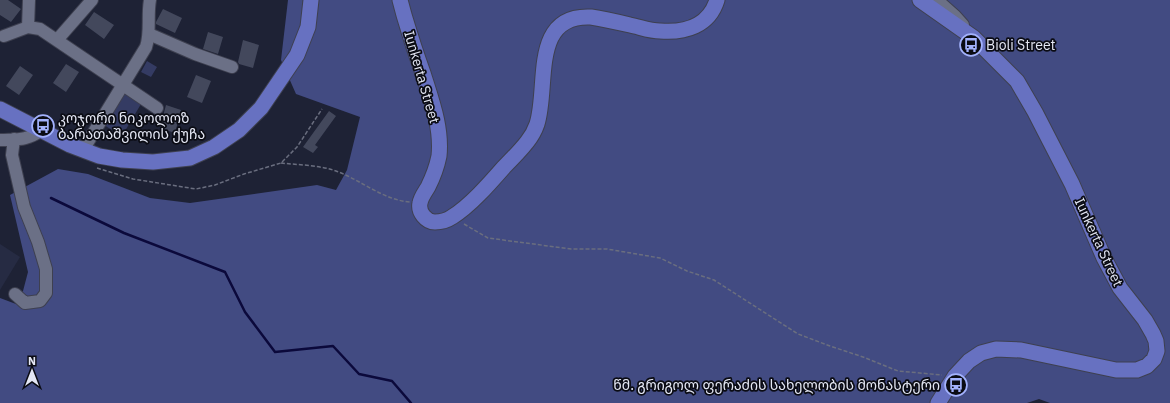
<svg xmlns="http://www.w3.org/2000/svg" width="1170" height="403" font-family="'IBM Plex Sans','Noto Sans Georgian',sans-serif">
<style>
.built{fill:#262b43}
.green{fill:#343b63}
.forest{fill:#424b82}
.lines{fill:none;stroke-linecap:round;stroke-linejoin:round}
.stream{stroke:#0b093b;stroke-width:2.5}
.building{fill:#43485c}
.minor-casing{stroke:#3e4050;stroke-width:14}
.major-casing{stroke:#3e4050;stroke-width:17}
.path{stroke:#6a6e7f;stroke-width:1.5;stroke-dasharray:4 2;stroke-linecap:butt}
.minor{stroke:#6b7086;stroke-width:12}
.major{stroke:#6771c1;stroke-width:15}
.labels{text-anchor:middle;stroke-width:3.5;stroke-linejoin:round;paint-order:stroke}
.poi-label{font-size:14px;fill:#e4e7f4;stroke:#0b0c14;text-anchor:start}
.street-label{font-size:14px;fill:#e4e7f4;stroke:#0b0c14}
</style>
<rect width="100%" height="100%" fill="#1e2235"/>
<path class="built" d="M0 244 20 257 0 290Z"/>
<path class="green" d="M147 61 157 67 151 77 141 72Z
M123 93 141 104 122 136 104 125Z"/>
<path class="forest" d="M288 0H1170V403H1050L1039 399 1027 403H0V298L16 304 23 291 28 272 10 195 58 169 88 174 150 198 190 203 317 185 336 190 347 170 360 117 296 94 281 60Z"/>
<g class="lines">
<path class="stream" d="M51 198 124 233 225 272 245 312 275 352 333 346 359 374 392 381 411 403"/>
</g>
<path class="building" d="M0 0H8L21 9 11 22 0 15Z
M163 9 182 18 175 33 156 24V22Z
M94 12 114 25 104 39 85 25Z
M208 32 223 37 218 54 203 49Z
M243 40 259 45 253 68 239 64 238 62Z
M66 64 79 72 66 92 53 83Z
M20 66 33 75 19 95 6 86Z
M196 75 211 81 202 103 187 97Z
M166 105 181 110 175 133 160 128Z
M329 111 336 116 315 145 318 147 313 153 303 147Z"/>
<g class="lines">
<g class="minor-casing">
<path id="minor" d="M937 0 955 16 963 25
M28 27 29 0
M149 34 195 54 232 67
M4 36 28 27 40 29 157 108
M57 40 92 0
M14 139 12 155 24 207 38 242 46 269V293L40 301 25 303 15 294
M0 140C18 139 26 141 42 130
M83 150 146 47C151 32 147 16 150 0"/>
</g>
<g class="major-casing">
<path id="major" d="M400 0 404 15C410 35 416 54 423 73 431 99 442 127 439 156 437 166 433 177 428 187 425 192 421 197 420 203 418 212 426 222 435 222 441 222 446 221 452 217 470 206 490 183 504 167 512 159 520 151 527 142 531 137 535 130 537 124 549 86 530 14 591 17 604 19 617 22 630 25 640 27 650 31 660 31 685 33 709 26 717 0
M920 0 974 38 1017 81 1035 112 1072 184 1104 258 1120 288 1145 320 1153 334 1156 341 1157 351 1154 359 1147 366 1137 370H1116L1021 350 996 349 981 353 969 361 955 376 938 403
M0 109 70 145 99 156 122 160 153 162 190 158 214 147 239 130 261 108 297 55 308 27 311 0"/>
</g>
<path class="path" d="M281 163C299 165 319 165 336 171 361 180 383 200 410 202
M97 168 133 179 196 189 215 185 244 174 281 163 297 147 322 109
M464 224 488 238 571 249H607L660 258 687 271 714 280 798 334 830 346 863 357 898 371 942 375"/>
<use href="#minor" class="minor"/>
<use href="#major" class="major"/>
</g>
<defs>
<g id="bus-ring" transform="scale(1.15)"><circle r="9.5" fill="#0b0c14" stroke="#a3b2fd" stroke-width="1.5"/><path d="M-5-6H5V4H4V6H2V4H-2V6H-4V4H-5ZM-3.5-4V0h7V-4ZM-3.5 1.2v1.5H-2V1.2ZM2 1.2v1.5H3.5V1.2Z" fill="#a3b2fd"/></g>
</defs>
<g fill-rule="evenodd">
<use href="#bus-ring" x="971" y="45"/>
<use href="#bus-ring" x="43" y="126"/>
<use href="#bus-ring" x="956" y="385"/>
</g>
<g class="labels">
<g class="poi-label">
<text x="986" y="50">Bioli Street</text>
<text x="58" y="123">კოჯორი ნიკოლოზ<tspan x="58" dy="16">ბარათაშვილის ქუჩა</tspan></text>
<text x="940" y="390" text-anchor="end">წმ. გრიგოლ ფერაძის სახელობის მონასტერი</text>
</g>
<g class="street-label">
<text transform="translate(422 77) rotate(74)" y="5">Iunkerta Street</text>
<text transform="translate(1099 242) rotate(65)" y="5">Iunkerta Street</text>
</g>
</g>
<g transform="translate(32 371)" stroke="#0b0c14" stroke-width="3" paint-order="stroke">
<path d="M0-3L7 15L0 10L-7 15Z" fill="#e4e7f4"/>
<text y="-6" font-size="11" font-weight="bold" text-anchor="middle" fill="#e4e7f4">N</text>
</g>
</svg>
